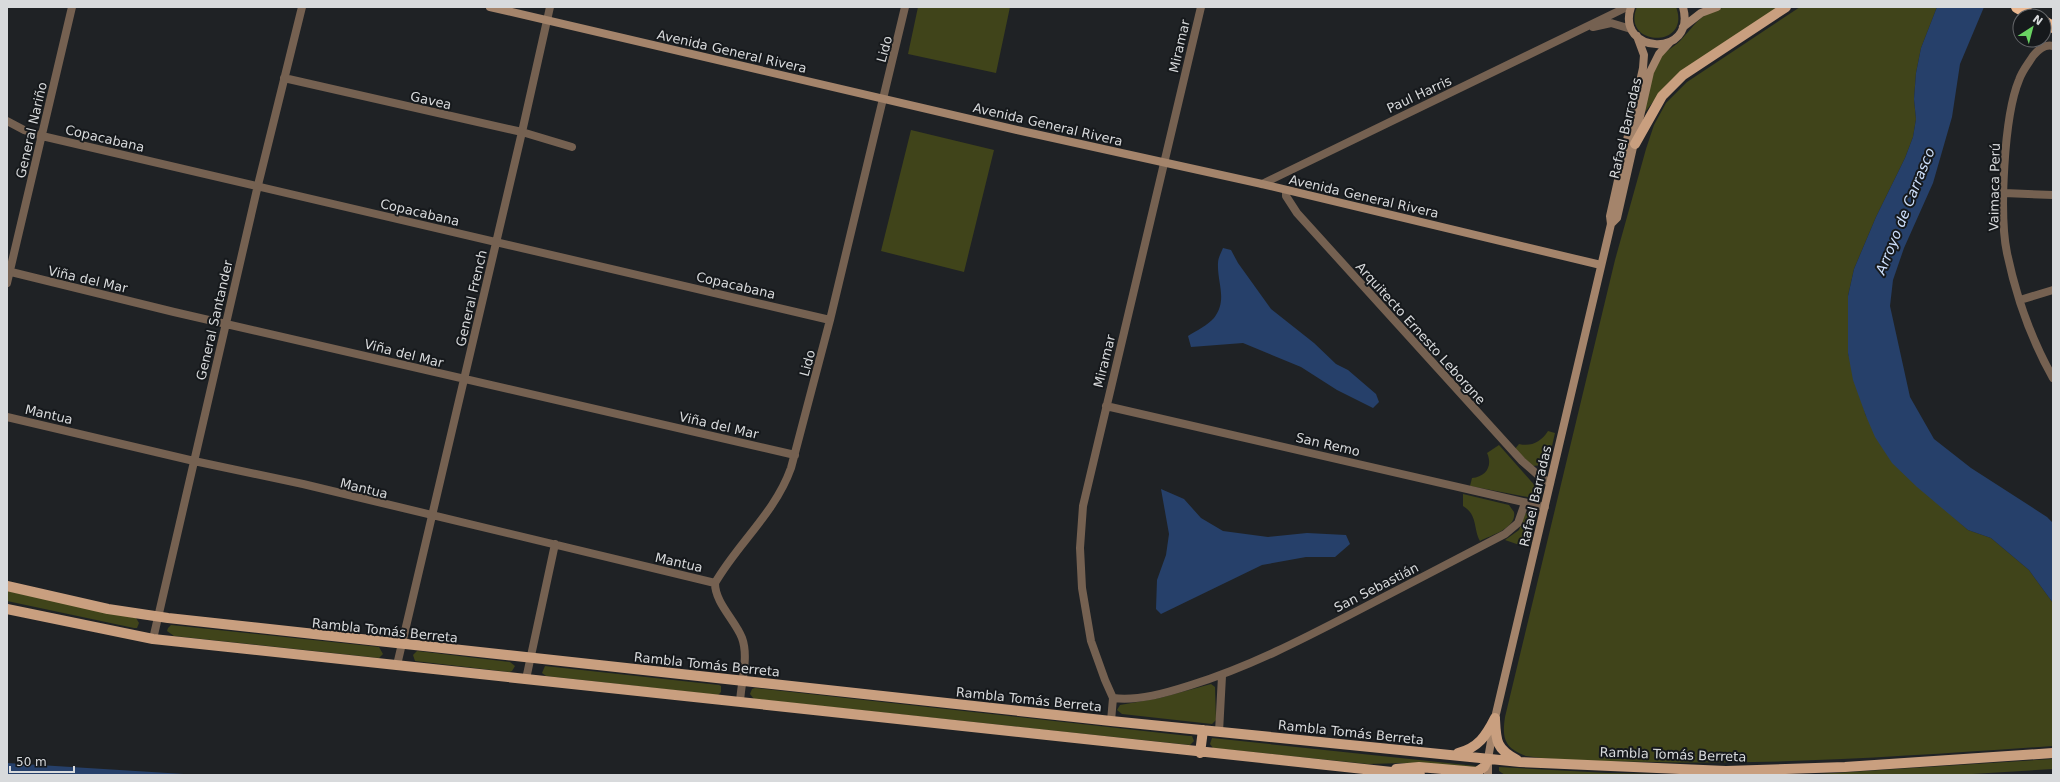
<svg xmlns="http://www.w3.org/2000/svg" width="2060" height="782" font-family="'DejaVu Sans',sans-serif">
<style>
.green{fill:#40441a}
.water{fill:#26406a}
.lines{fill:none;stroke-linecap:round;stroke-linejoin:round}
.street{stroke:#756151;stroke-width:8}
.secondary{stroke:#a4846b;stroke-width:8}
.primary{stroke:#c99f7f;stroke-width:10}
.highway{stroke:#ebb891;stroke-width:12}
.labels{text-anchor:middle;stroke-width:4;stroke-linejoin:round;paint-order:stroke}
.street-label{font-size:13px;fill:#d8dadc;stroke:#16191c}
.water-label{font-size:14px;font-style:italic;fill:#cee0fc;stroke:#16191c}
</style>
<rect width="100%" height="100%" fill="#1f2225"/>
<path class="green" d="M918 7H1010L996 73 908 54Z
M1637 7H1676C1692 49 1620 47 1637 7Z
M1726 7H1779L1681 71 1667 84 1645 112C1645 100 1651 72 1657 61 1663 52 1673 48 1680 41 1698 22 1699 14 1726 7Z
M1800 7H1937L1921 48 1916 73 1914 99 1916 119 1913 137 1905 158 1876 217 1854 269 1848 296V353L1866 416 1951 515 1968 530 1991 538 2029 570 2053 603V746C1920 755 1787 765 1653 762 1611 761 1567 762 1526 756 1504 748 1502 738 1505 717L1615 260 1646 149 1654 125 1666 103 1687 82Z
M911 130 994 150 964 272 881 251Z
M1548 431 1555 433 1549 459 1543 465 1532 466 1515 449 1519 444C1531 447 1541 442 1548 431Z
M1499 445 1538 489 1540 495 1538 499 1470 486 1472 478C1486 477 1493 466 1487 453Z
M1463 494 1509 505 1514 512C1517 528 1492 535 1480 541 1473 528 1478 515 1463 506Z
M1530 510 1536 515 1528 548 1505 540 1519 530 1525 514Z
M7 591 136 618 139 623 137 628H134L7 601Z
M171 625 379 647 383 654 379 658 174 636 167 631 168 628Z
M417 651 510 662 515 666 512 671 509 672 415 661 413 655Z
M545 666 719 685 721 686V692L718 695 546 676 542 673Z
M1211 684 1215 687 1216 720 1212 724 1122 714 1117 710 1120 705 1160 698Z
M755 688 1189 736H1192L1194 741 1190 745 754 699 750 694 752 689Z
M1212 738 1476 766 1479 767 1405 763 1368 764 1213 748 1210 744Z
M2053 759V769L1956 775 1819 774Z
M1499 767 1608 773 1709 775H1505L1499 771Z"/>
<path class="water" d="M1937 7H1984L1960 64 1952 117 1933 183 1904 248 1893 280 1890 306 1910 397 1934 439 1971 468 2047 517 2053 523V603L2029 570 1991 538 1968 530 1917 487 1892 463 1875 437 1866 416 1853 380 1848 353V296L1854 269 1876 217 1905 158 1913 137 1916 119 1914 99 1916 73 1921 48Z
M1223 248 1231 250 1238 263 1271 309 1314 343 1336 364 1348 370 1376 394 1379 402 1373 408 1337 390 1301 367 1243 343 1191 347 1188 336C1196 331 1208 325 1214 318 1228 300 1217 283 1218 263 1218 258 1221 253 1223 248Z
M1161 489 1184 499 1201 518 1223 531 1268 537 1307 533 1346 535 1350 544 1335 557H1306L1262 565 1161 614 1156 609 1157 580 1166 555 1169 534Z
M7 763 200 775H7Z"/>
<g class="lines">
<path class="street" d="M1593 27 1611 23 1631 29
M2053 46C2044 44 2038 50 2033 56 2028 64 2022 71 2019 80 2004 116 1999 215 2007 253 2016 296 2031 339 2053 378
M284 78 522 132 572 147
M7 121 24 130 42 136 830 320
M1262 184 1627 7
M1286 190V196L1297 213 1522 461 1538 475 1550 483
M2004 193 2053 195
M7 271 174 312 795 455
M7 283 72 7
M2020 300 2053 290
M1106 406 1545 507
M7 417 194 461 303 484 715 583
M153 639 258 185 302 7
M397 665 522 132 550 7
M526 679 555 544
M1113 698C1139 701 1166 693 1191 685 1249 667 1303 639 1357 611 1406 585 1456 560 1505 534L1518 523 1525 503
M740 702C741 682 749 657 742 638 735 620 715 603 715 583 738 543 775 513 791 468L830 320 905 7
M1111 721 1113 698 1105 680 1091 641 1082 588 1080 548 1083 506 1201 7
M1219 732 1222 676"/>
<path class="secondary" d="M490 7 1017 130 1262 184 1601 265
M1631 7C1615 54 1697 59 1683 7
M1683 27 1701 13 1717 7
M1611 224 1617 218 1650 72 1659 54 1670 42
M1488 775V759L1495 718 1611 224 1610 216 1643 68 1644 55 1637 36"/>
<path class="primary" d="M1635 144 1662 96 1683 75 1786 7
M7 586 108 609 168 618 1111 721 1520 762 1726 771 1845 767 2053 753
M7 609 153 639 1420 775
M1495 719C1496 741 1496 749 1517 760
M1200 753 1203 730
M1458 753C1478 748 1486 736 1495 718
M1396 769 1419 767 1477 772 1484 767 1488 759"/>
<path class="highway" d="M2017 7 2033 16
M2044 22 2053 27"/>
</g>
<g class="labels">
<g class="street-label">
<text transform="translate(1179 46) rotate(-77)" y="5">Miramar</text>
<text transform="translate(884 49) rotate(-75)" y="5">Lido</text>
<text transform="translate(732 51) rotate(13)" y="5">Avenida General Rivera</text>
<text transform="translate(1419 94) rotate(-25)" y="5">Paul Harris</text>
<text transform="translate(431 100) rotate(13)" y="5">Gavea</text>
<text transform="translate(1048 124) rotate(13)" y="5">Avenida General Rivera</text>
<text transform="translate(1625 128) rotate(-77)" y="5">Rafael Barradas</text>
<text transform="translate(31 130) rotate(-77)" y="5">General Nariño</text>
<text transform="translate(105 138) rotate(13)" y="5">Copacabana</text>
<text transform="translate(1994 187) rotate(-89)" y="5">Vaimaca Perú</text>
<text transform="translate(1364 196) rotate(13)" y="5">Avenida General Rivera</text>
<text transform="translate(420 212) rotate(13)" y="5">Copacabana</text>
<text transform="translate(88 279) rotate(13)" y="5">Viña del Mar</text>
<text transform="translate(736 285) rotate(13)" y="5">Copacabana</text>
<text transform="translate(471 298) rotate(-77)" y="5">General French</text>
<text transform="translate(214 320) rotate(-77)" y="5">General Santander</text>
<text transform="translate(1421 333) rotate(48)" y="5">Arquitecto Ernesto Leborgne</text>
<text transform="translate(404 353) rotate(14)" y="5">Viña del Mar</text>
<text transform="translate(1104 361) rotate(-76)" y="5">Miramar</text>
<text transform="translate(807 363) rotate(-75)" y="5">Lido</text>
<text transform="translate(49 414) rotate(13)" y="5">Mantua</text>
<text transform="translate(719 425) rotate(13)" y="5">Viña del Mar</text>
<text transform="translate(1328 444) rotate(13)" y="5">San Remo</text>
<text transform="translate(364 488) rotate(14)" y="5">Mantua</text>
<text transform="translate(1535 496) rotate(-77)" y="5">Rafael Barradas</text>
<text transform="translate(679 562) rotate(13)" y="5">Mantua</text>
<text transform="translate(1376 587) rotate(-27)" y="5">San Sebastián</text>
<text transform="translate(385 630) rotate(6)" y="5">Rambla Tomás Berreta</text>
<text transform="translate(707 664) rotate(6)" y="5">Rambla Tomás Berreta</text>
<text transform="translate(1029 699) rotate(6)" y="5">Rambla Tomás Berreta</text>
<text transform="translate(1351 732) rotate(6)" y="5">Rambla Tomás Berreta</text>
<text transform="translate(1673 754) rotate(2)" y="5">Rambla Tomás Berreta</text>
</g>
<g class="water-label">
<text transform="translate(1905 211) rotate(-68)" y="5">Arroyo de Carrasco</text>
</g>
</g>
<rect width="2060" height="782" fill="none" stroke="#d8dadc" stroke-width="16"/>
<g transform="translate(2032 28) rotate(36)"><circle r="19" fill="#16191c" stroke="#646669"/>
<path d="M0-3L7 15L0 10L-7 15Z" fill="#6ad363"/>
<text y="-6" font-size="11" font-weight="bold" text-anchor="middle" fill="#d8dadc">N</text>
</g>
<path d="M10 766v6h64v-6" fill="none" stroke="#d8dadc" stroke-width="2"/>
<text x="16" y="766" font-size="12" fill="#d8dadc" stroke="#16191c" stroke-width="3" paint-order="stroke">50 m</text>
</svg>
